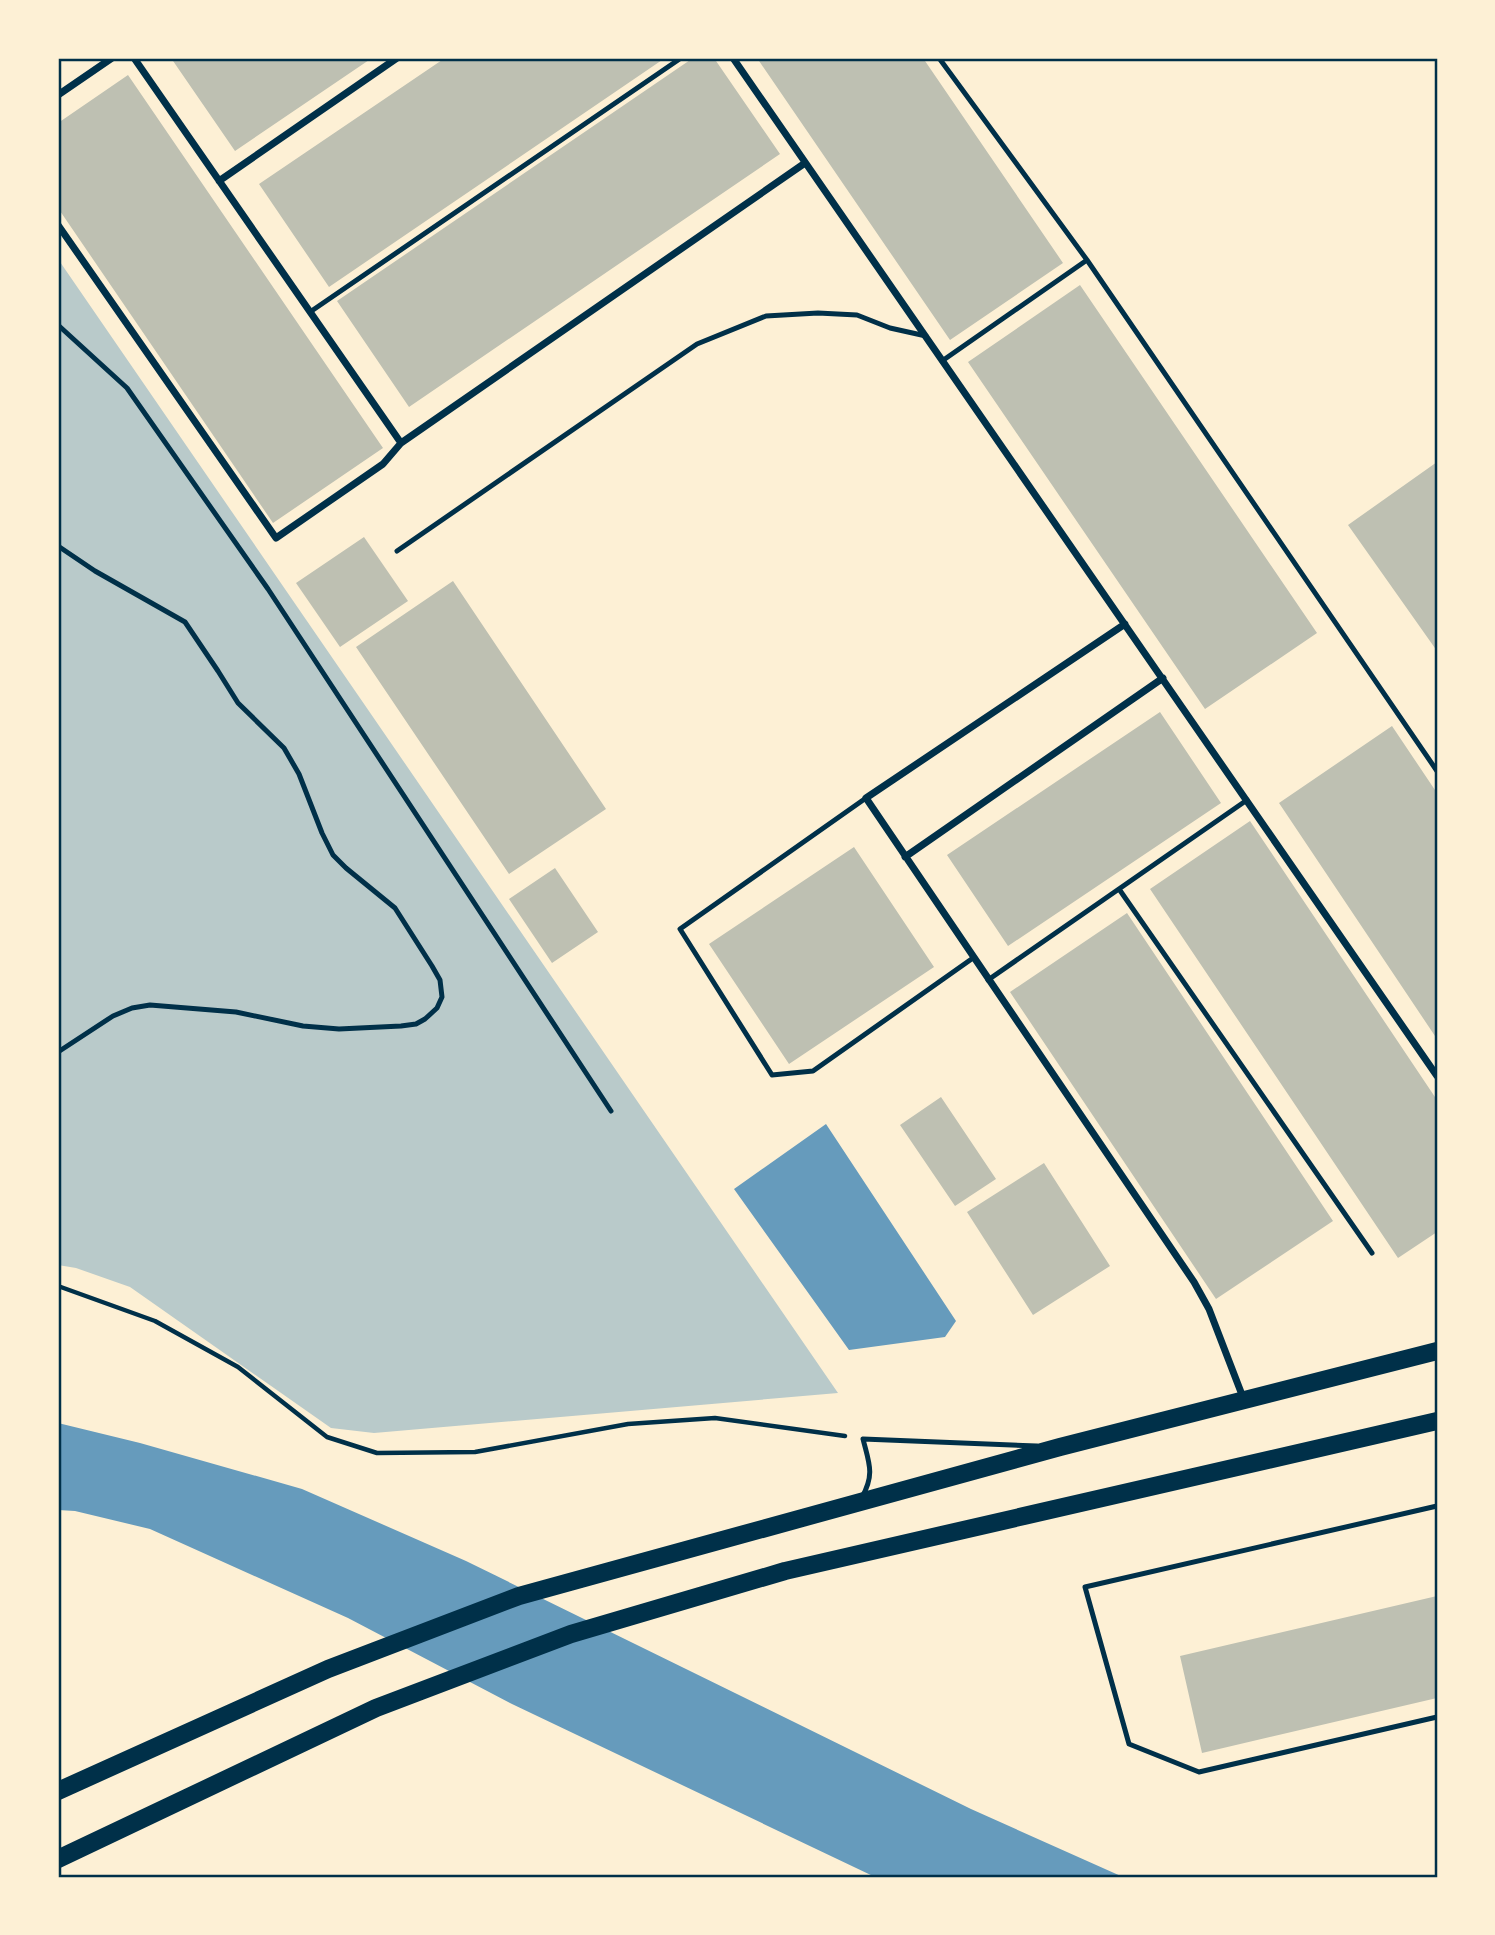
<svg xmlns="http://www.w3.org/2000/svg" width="1495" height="1935" font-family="'PT Serif',serif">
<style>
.green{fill:#b9caca}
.water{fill:#669bbc}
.building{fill:#bec0b2}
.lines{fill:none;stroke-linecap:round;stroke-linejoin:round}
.path{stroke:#003049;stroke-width:4.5}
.service{stroke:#003049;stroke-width:5}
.minor{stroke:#003049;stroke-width:7}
.primary{stroke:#003049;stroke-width:18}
.neatline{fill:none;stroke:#003049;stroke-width:2.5}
</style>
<rect width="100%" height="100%" fill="#fdf0d5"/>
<path class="green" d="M58 259 838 1393 374 1433 331 1428 130 1287 76 1268 58 1265Z"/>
<path class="water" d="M826 1124 956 1321 945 1337 849 1350 734 1189Z
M58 1423 140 1443 302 1489 466 1561 971 1809 1123 1877H875L512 1704 348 1618 150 1529 75 1511 58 1510Z"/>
<path class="building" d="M171 58H372L235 151Z
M445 58H665L329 287 259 184Z
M693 58H714L780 154 409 407 337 301Z
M757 58H923L1063 263 950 340Z
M128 75 383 448 273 523 58 208V123Z
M1080 285 1317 633 1205 709 968 362Z
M1437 462V651L1348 525Z
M364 537 408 601 340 647 296 583Z
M453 581 606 809 509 874 356 647Z
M1160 712 1221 803 1008 946 947 855Z
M1392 726 1437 793V1039L1279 803Z
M1250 821 1437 1100V1232L1398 1258 1150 889Z
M854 847 934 967 789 1064 709 944Z
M555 868 598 932 552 963 509 899Z
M1127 913 1333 1221 1216 1299 1010 992Z
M941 1097 996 1179 955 1206 900 1125Z
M1044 1163 1110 1266 1033 1315 967 1212Z
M1437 1596V1698L1202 1753 1180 1656Z"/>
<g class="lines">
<path class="path" d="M58 1286 155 1321 238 1367 327 1437 377 1453 475 1452 628 1424 715 1418 845 1436"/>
<path class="service" d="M939 58 1087 260 1437 771
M310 312 681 58
M58 325 127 388 268 589 611 1111
M942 361 1087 260
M58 546 95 571 185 622 218 671 238 703 284 748 299 774 322 833 333 855 346 868 395 908 432 966 440 980 442 997 437 1008 425 1019 416 1024 401 1026 339 1029 303 1026 236 1012 150 1005 132 1008 113 1016 58 1052
M397 551 697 344 766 316 818 313 857 315 890 328 926 336
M866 798 680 929 772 1075 813 1071 973 958
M1119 889 1372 1253
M988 980 1247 800
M862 1497C875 1474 869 1463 863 1439L1037 1446
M1437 1506 1085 1587 1129 1744 1199 1772 1437 1717"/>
<path class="minor" d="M134 58 401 443
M733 58 1437 1076
M58 95 112 58
M219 181 397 58
M58 225 276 538 383 464 401 443 805 163
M1125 624 866 798 1194 1282 1209 1309 1244 1400
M905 857 1163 678"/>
<path class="primary" d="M58 1791 328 1669 519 1596 1060 1447 1437 1351
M58 1859 376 1708 571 1634 785 1571 1437 1421"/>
</g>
<rect width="1495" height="1935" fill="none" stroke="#fdf0d5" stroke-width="119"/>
<rect x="60" y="60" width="1376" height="1816" class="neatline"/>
</svg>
